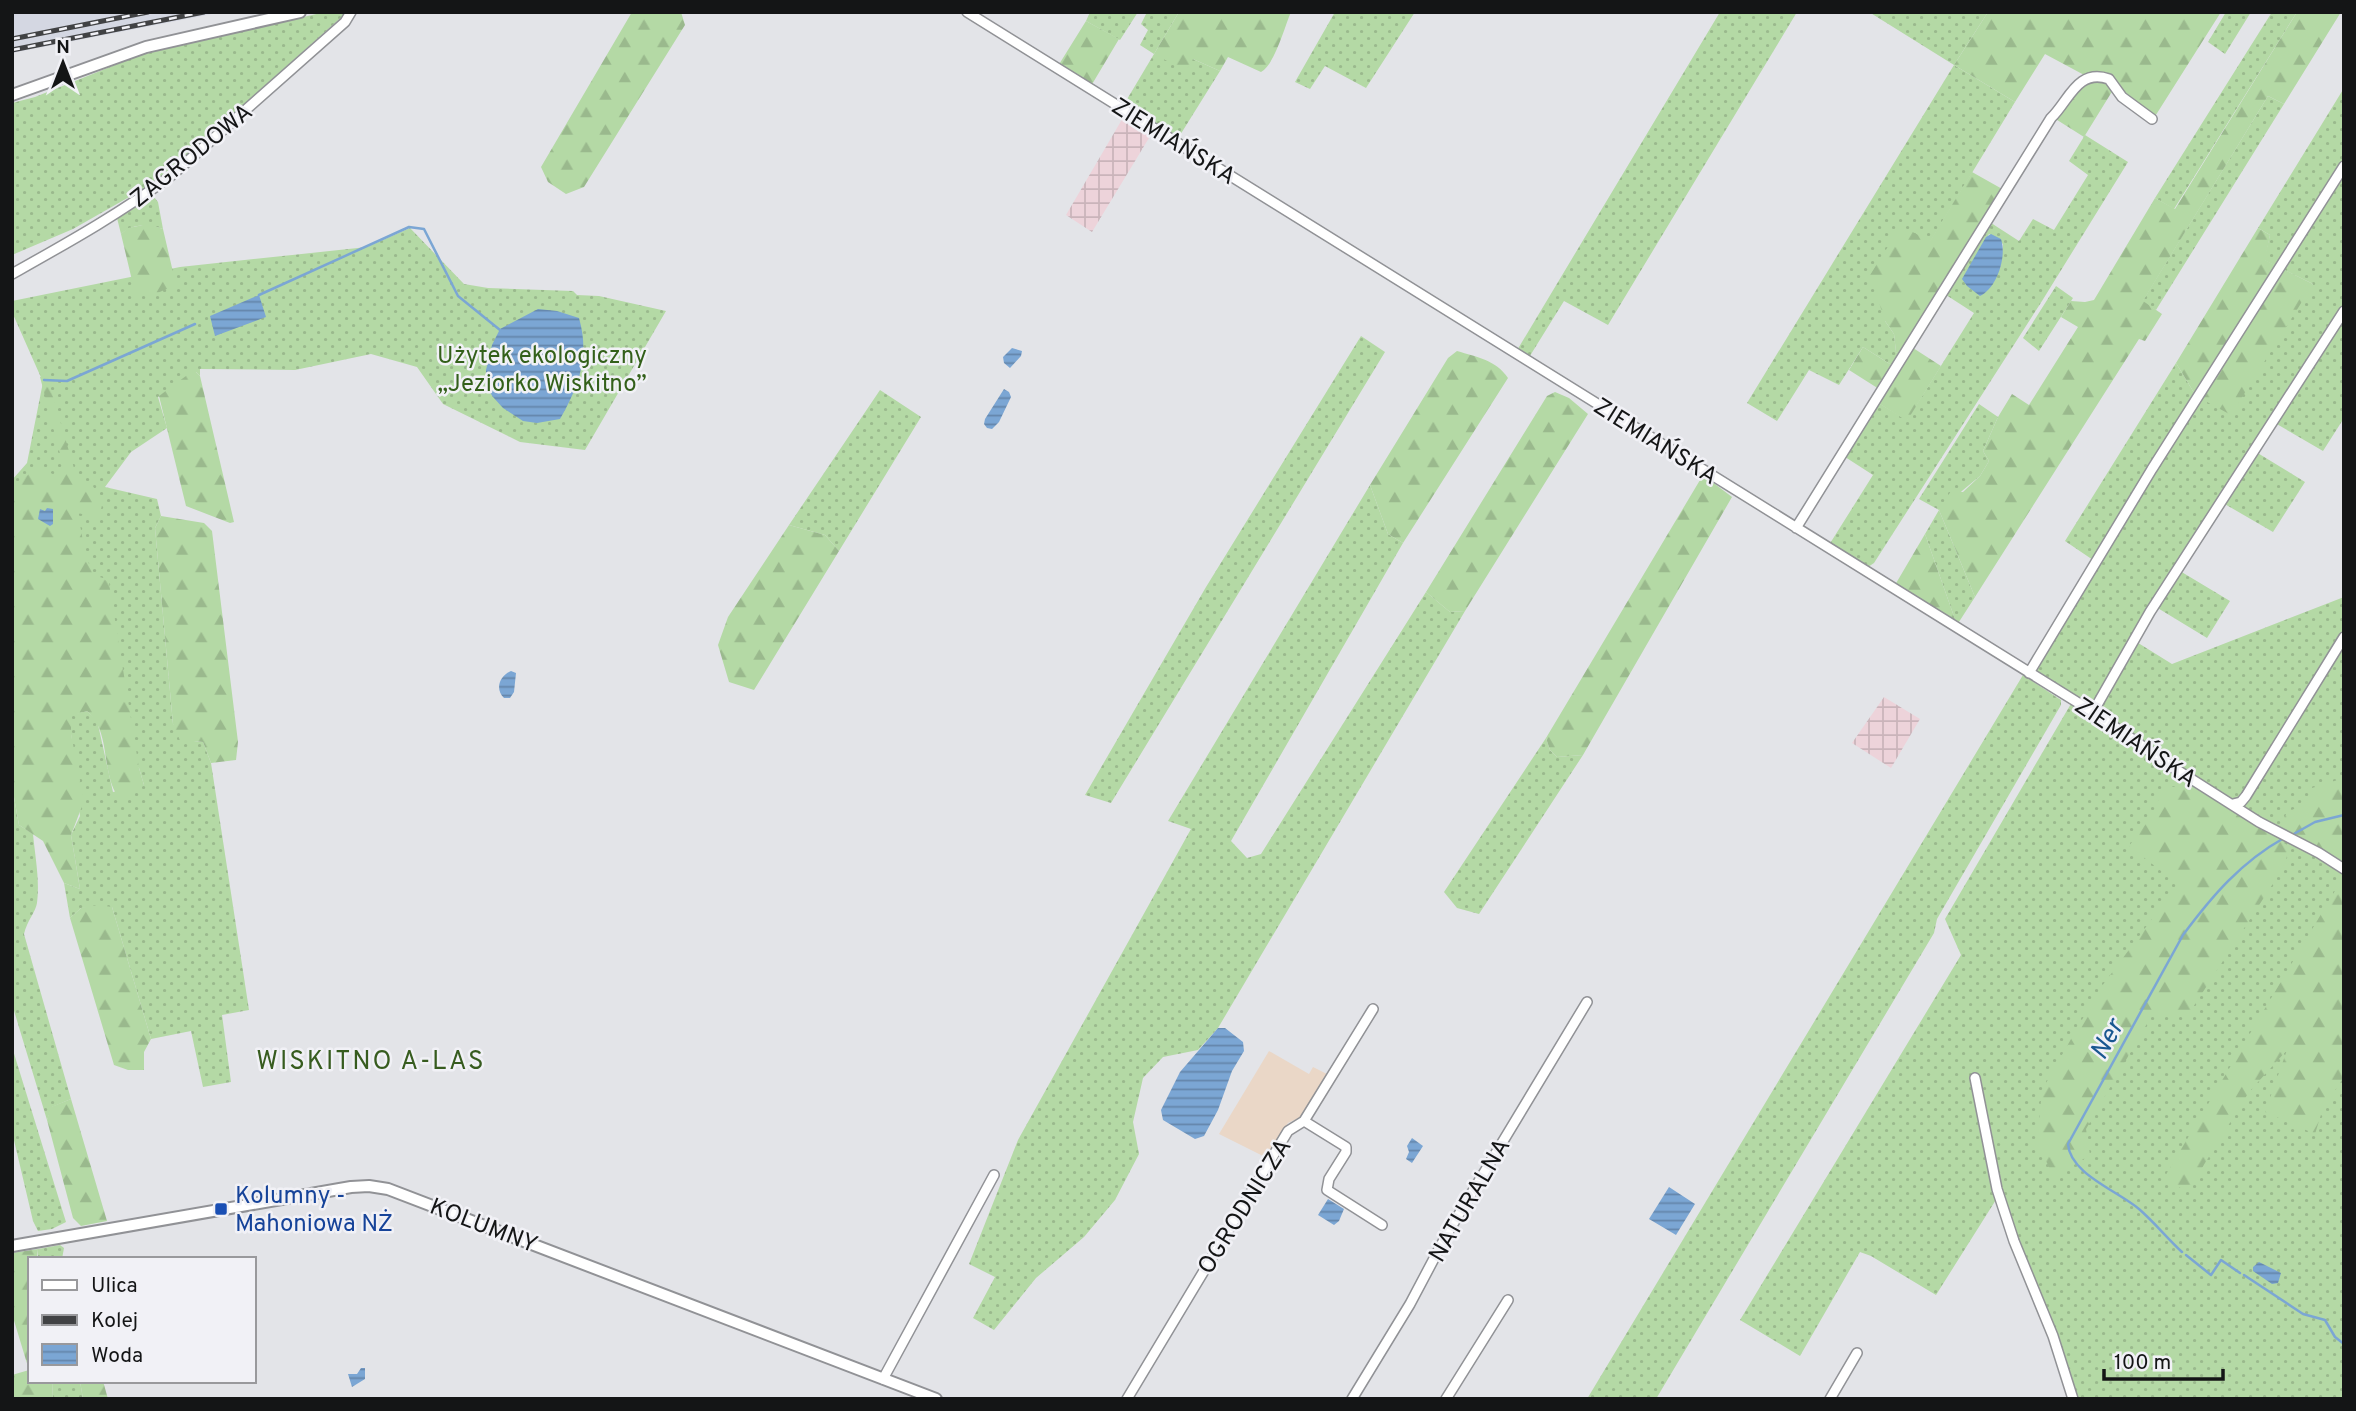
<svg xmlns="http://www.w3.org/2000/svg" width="2356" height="1411" font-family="Overpass,sans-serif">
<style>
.commercial{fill:#ead7c7}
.industrial{fill:url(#industrial-grid)}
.built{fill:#d4d7e2}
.grass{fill:url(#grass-dots);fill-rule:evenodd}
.forest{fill:url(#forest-firs)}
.water{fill:url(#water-rules)}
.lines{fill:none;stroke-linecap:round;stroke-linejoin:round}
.stream{stroke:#7ba6d4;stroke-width:2.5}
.minor-casing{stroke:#919296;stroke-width:12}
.tertiary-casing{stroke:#919296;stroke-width:14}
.minor{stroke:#fff;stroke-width:9}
.tertiary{stroke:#fff;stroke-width:10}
.rail-casing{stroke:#414244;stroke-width:5}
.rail{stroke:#f1f1f6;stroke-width:2.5;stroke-dasharray:8;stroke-linecap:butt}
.transit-dot{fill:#1a4fb4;stroke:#f1f1f6;stroke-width:2.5}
.labels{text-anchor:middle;stroke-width:5;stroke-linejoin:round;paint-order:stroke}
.street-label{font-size:24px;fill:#141516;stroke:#f1f1f6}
.park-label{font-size:24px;fill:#33601a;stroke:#f1f1f6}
.transit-label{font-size:24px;fill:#164399;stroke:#f1f1f6;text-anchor:start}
.water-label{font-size:26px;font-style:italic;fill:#195790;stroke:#f1f1f6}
.neighbourhood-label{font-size:26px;letter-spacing:2px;fill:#375c1f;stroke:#f1f1f6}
</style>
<defs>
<pattern id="industrial-grid" width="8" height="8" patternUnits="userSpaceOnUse" patternTransform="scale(1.75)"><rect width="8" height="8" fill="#edd3da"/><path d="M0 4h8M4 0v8" fill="none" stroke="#cab4ba"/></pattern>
<pattern id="grass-dots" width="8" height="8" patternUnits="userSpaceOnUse" patternTransform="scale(1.75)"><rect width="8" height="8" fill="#b4d9a5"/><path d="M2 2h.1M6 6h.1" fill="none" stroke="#9ab98d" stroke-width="1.8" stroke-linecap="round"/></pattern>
<pattern id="forest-firs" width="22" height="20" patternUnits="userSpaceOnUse" patternTransform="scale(1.75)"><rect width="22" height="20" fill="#b4d9a5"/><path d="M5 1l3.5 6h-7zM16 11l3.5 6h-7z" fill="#9ab98d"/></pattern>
<pattern id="water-rules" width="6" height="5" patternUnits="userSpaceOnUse" patternTransform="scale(1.75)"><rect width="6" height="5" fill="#7ba6d4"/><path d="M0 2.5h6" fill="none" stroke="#6486ab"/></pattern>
</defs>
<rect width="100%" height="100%" fill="#e3e4e8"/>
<path class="commercial" d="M1269 1051 1309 1074 1313 1067 1329 1075 1303 1116 1288 1123 1265 1157 1219 1134Z"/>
<path class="industrial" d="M1124 116 1152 133 1092 232 1066 215Z
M1884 697 1920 719 1891 768 1852 743Z"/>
<path class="built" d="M12 12H222L12 53Z"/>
<path class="grass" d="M325 12 345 14 159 180 73 229 12 255V103L35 97 140 55Z
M1090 12H1138L1120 40 1086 21Z
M1147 12H1179L1154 54 1193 59 1220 71 1177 140 1123 106 1154 54 1140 45 1148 30 1141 24Z
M1335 12H1415L1366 88 1325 66 1310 89 1295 82Z
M1720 12H1797L1608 325 1564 301 1528 359 1516 352Z
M1869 12H1988L1954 65 2015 102 1930 242 1885 321 1894 334 1896 352 1900 355 1893 366 1863 347 1839 385 1809 370 1777 421 1747 403 1954 65Z
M2226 12H2251L2225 54 2208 42Z
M2272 12H2297L2174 209 2155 198Z
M2344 88V308L2135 641 2172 664 2344 597V1399H2074L1999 1195 1936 1295 1871 1256 1860 1252 1800 1356 1740 1320 1961 955 1945 919 2072 702 2027 669 2093 560 2065 541 2176 363 2196 396 2313 284 2264 260 2270 235 2258 228Z
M2268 96 2284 104 2156 310 2142 302Z
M2085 135 2128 162 2042 301 1874 563 1868 567 1829 545 1873 475 1842 455 1875 401 1907 420 1974 313 1943 293 1988 221 2019 241 2033 219 2054 230 2088 175 2069 161ZM1989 234 2003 244 2000 269 1966 276Z
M154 197 158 202 163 229C148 224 133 223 121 234L117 218Z
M410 228 464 284 488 288 573 291 577 295 599 296 666 311 585 450 520 442 443 404 417 367 371 354 295 370 200 369V376L196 372 158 397 167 428 131 452 105 487 157 499 161 516 155 528 173 724 194 741 203 742 211 763 249 1010 222 1015 231 1082 203 1087 191 1031 151 1039 112 907 81 908 70 918 64 883 80 889 71 835 80 816 71 734V715L87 711 97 720 113 792 144 785 139 768 12 607V480L27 463 43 382 12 312V301L180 267 367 247Z
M2056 286 2073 298 2039 351 2023 338Z
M2344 316V418L2323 451 2275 423Z
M1361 336 1385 352 1111 803 1085 795 1206 587Z
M880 390 921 417 839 551 825 535 789 525Z
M1979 404 1998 417 1983 451 1989 461 1980 476 1939 510 1975 597 1957 625 1925 534 1939 510 1919 499Z
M2256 452 2305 482 2273 532 2223 503Z
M1370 485 1388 534 1403 543 1231 841 1247 858 1261 854 1426 592 1450 612 1465 611 1218 1028 1198 1050 1163 1057 1143 1078 1133 1122 1139 1154 1115 1200 1084 1237 1036 1278 994 1330 973 1318 995 1277 969 1264 1018 1140 1191 829 1168 821Z
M2180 571 2230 601 2207 638 2156 607Z
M2023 675 2061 700V705L1937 919 1934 933 1656 1399H1587Z
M1546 738 1550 750 1557 757 1583 755 1479 914 1457 908 1444 892Z
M12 786 19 825 33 834C35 856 40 880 37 903 36 911 27 921 24 934L71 1099 52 1107 47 1120 12 1004Z
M12 1047 66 1222 52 1229 38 1231 33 1221 13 1136Z
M60 1245 64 1248 62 1259H38V1249Z
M52 1381H80L83 1399H53Z"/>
<path class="forest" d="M632 12H681L685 25 584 187 566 194 548 182 541 167Z
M1179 12H1259L1262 14 1264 12H1291C1284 28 1275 64 1261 72L1228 57 1220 71 1193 59 1186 71 1154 54Z
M1988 12H2221L2154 118 2126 98 2112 77 2086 76 2045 54 2015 102 1954 65Z
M2297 12H2341L2284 104 2268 96 2143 301 2162 314 2145 341 2139 339 1975 597 1939 510 1951 491 1963 492 1980 476 1989 461 1983 451 1998 417 2012 394 2029 405 2078 327 2061 317 2071 301 2085 302 2094 300 2155 198 2175 209Z
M1086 21 1119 39 1091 86 1058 66Z
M2104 79 2113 90 2084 137 2054 118 2082 83Z
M1972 172 2004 190 1900 355 1896 352 1894 334 1885 321 1870 275 1901 226 1930 241Z
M148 224 163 229 176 285 155 294 135 293 121 234 128 228Z
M2258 228 2270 235 2265 260 2313 284 2231 415 2196 396 2176 363Z
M1910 346 1941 366 1907 421 1875 401Z
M1863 347 1893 366 1879 389 1849 370Z
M1457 351C1477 357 1496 360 1508 378L1403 543 1388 534 1370 485 1448 358Z
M194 370 200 376 234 522 230 523 186 506 159 396Z
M47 376 78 482 93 486 102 505 99 518 78 513 85 553 93 575 103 578 109 583 139 768 144 785 122 802C99 777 113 733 87 711L71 716V734L84 801 71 835 80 889 64 883 43 841 19 825 12 786V488L36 468 61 477 65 473 40 377Z
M1555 392 1569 398 1588 414 1465 611 1450 612 1426 592 1547 396Z
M1703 475 1732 497 1583 755 1557 757 1550 750 1546 738Z
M161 516 204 523 212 531 238 742 236 760 211 763 203 742 194 741 182 745 173 724 155 528Z
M789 525 825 535 839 551 754 690 729 682 718 645 728 617Z
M1925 534 1957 625 1895 585Z
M2344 778V868L2279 830 2287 812 2306 804 2312 788Z
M2190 785 2289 846 2285 865 2188 1015H2152L2086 1129 2090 1155 2054 1177 2037 1143 2042 1090 2099 990 2178 884 2129 846 2153 814 2163 788Z
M2342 879 2344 1077 2323 1108 2315 1134 2265 1112 2287 1050 2249 1092 2187 1192 2164 1178Z
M98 905 112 907 151 1039 144 1052V1070H128L114 1065 70 918 81 908Z
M71 1099 107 1221 81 1226 73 1218 47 1120 51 1107Z
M38 1249 37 1259H30V1381H52L53 1399H12V1375L29 1370 12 1314V1253Z
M80 1381H103L108 1399H83Z"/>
<path class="water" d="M1991 234 2001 239C2007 257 1997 288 1980 296L1967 286 1962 279 1986 237Z
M259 295 266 317 215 336 210 316Z
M538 309 557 311 579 318C590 356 579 386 560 419L537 423 523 421 503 408 493 397 486 386V370L492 345 500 329Z
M1012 348 1022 351 1021 356 1010 368 1004 363 1003 357Z
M1004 389 1009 392 1011 397 999 422 992 429 987 428 984 424 985 419Z
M47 508 53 509V524L50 526 38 519 40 509 45 511Z
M511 671 516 673 514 692 510 698H504C495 689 499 676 511 671Z
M1218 1028H1225L1243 1042 1244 1051 1232 1071 1218 1110 1204 1136 1195 1139 1163 1120 1161 1110 1180 1072Z
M1412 1138 1423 1146 1412 1163 1406 1159 1409 1152 1407 1146Z
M1669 1187 1695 1204 1676 1235 1649 1219Z
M1328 1199 1344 1209 1339 1221 1334 1225 1318 1215Z
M2259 1262 2281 1273 2278 1283 2272 1284 2253 1271V1267Z
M361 1368H365V1379L352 1387 348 1374H357Z"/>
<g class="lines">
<path class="stream" d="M259 295 409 227 424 229 458 296 500 330
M44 380 67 381 195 324
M2292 835 2315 822 2344 815
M2182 1252C2167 1238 2154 1222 2139 1209 2118 1191 2070 1174 2068 1144L2183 935C2212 896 2241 862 2284 838
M2186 1255 2211 1275 2221 1260 2240 1273
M2244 1275 2303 1314 2325 1320 2335 1337 2344 1344"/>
<g class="minor-casing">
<path id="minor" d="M967 12 2093 712 2174 768 2259 822 2319 853 2344 869
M12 274C67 243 121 213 172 175L345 22 351 12
M1796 528 2051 118C2069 101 2077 68 2109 79L2122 97 2152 119
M2029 673 2152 469 2344 166
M2093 712 2150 612 2344 311
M2233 804 2241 802 2246 796 2344 637
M1975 1078 1997 1189 2014 1241 2053 1336 2073 1399
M1304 1121 1346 1147V1152L1329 1179 1327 1190 1382 1225
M883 1379 994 1175
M1127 1399 1288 1131 1304 1121 1373 1009
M1352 1399 1410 1304 1447 1234 1587 1002
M1446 1399 1508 1300
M1830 1399 1857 1353"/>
</g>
<g class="tertiary-casing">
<path id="tertiary" d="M12 95 146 47 300 12
M12 1246 351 1187 369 1186 388 1189 936 1399"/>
</g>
<use href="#minor" class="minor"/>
<use href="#tertiary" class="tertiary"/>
<g class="rail-casing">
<path id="rail" d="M12 39 148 12
M12 50 204 12"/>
</g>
<use href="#rail" class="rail"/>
</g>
<rect class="transit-dot" x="214" y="1202" width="14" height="14" rx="3.5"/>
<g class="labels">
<g class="street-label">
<text transform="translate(1174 141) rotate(32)" y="8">ZIEMIAŃSKA</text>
<text transform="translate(191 155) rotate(-39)" y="8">ZAGRODOWA</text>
<text transform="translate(1656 441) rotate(32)" y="8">ZIEMIAŃSKA</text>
<text transform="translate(2136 742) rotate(34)" y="8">ZIEMIAŃSKA</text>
<text transform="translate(1469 1200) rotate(-60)" y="8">NATURALNA</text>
<text transform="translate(1244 1206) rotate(-58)" y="8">OGRODNICZA</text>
<text transform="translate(484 1225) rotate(21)" y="8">KOLUMNY</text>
</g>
<g class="park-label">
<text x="542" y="363">Użytek ekologiczny<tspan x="542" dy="28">„Jeziorko Wiskitno”</tspan></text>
</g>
<g class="transit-label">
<text x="235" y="1203">Kolumny -<tspan x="235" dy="28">Mahoniowa NŻ</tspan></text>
</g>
<g class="water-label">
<text transform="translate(2106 1039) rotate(-61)" y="9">Ner</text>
</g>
<g class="neighbourhood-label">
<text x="371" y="1069">WISKITNO A-LAS</text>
</g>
</g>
<rect width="2356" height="1411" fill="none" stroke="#141516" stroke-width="28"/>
<rect x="28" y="1257" width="228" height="126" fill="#f1f1f6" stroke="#99999c" stroke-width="2"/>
<rect x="42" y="1280" width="35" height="10" fill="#ffffff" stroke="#99999c" stroke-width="2"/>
<text x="91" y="1292" font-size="21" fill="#141516">Ulica</text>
<rect x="42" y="1315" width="35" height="10" fill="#414244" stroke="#99999c" stroke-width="2"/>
<text x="91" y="1327" font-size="21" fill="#141516">Kolej</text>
<rect x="42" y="1344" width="35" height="21" fill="url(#water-rules)" stroke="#99999c" stroke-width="2"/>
<text x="91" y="1362" font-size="21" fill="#141516">Woda</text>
<g transform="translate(63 63)" stroke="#f1f1f6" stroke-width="5" paint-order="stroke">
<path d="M0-5L12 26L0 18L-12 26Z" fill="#141516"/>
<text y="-10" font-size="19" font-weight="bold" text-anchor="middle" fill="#141516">N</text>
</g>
<path d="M2104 1369v10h119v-10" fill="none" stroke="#141516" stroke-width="3.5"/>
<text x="2114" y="1369" font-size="21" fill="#141516" stroke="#f1f1f6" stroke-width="5" paint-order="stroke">100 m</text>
</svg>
